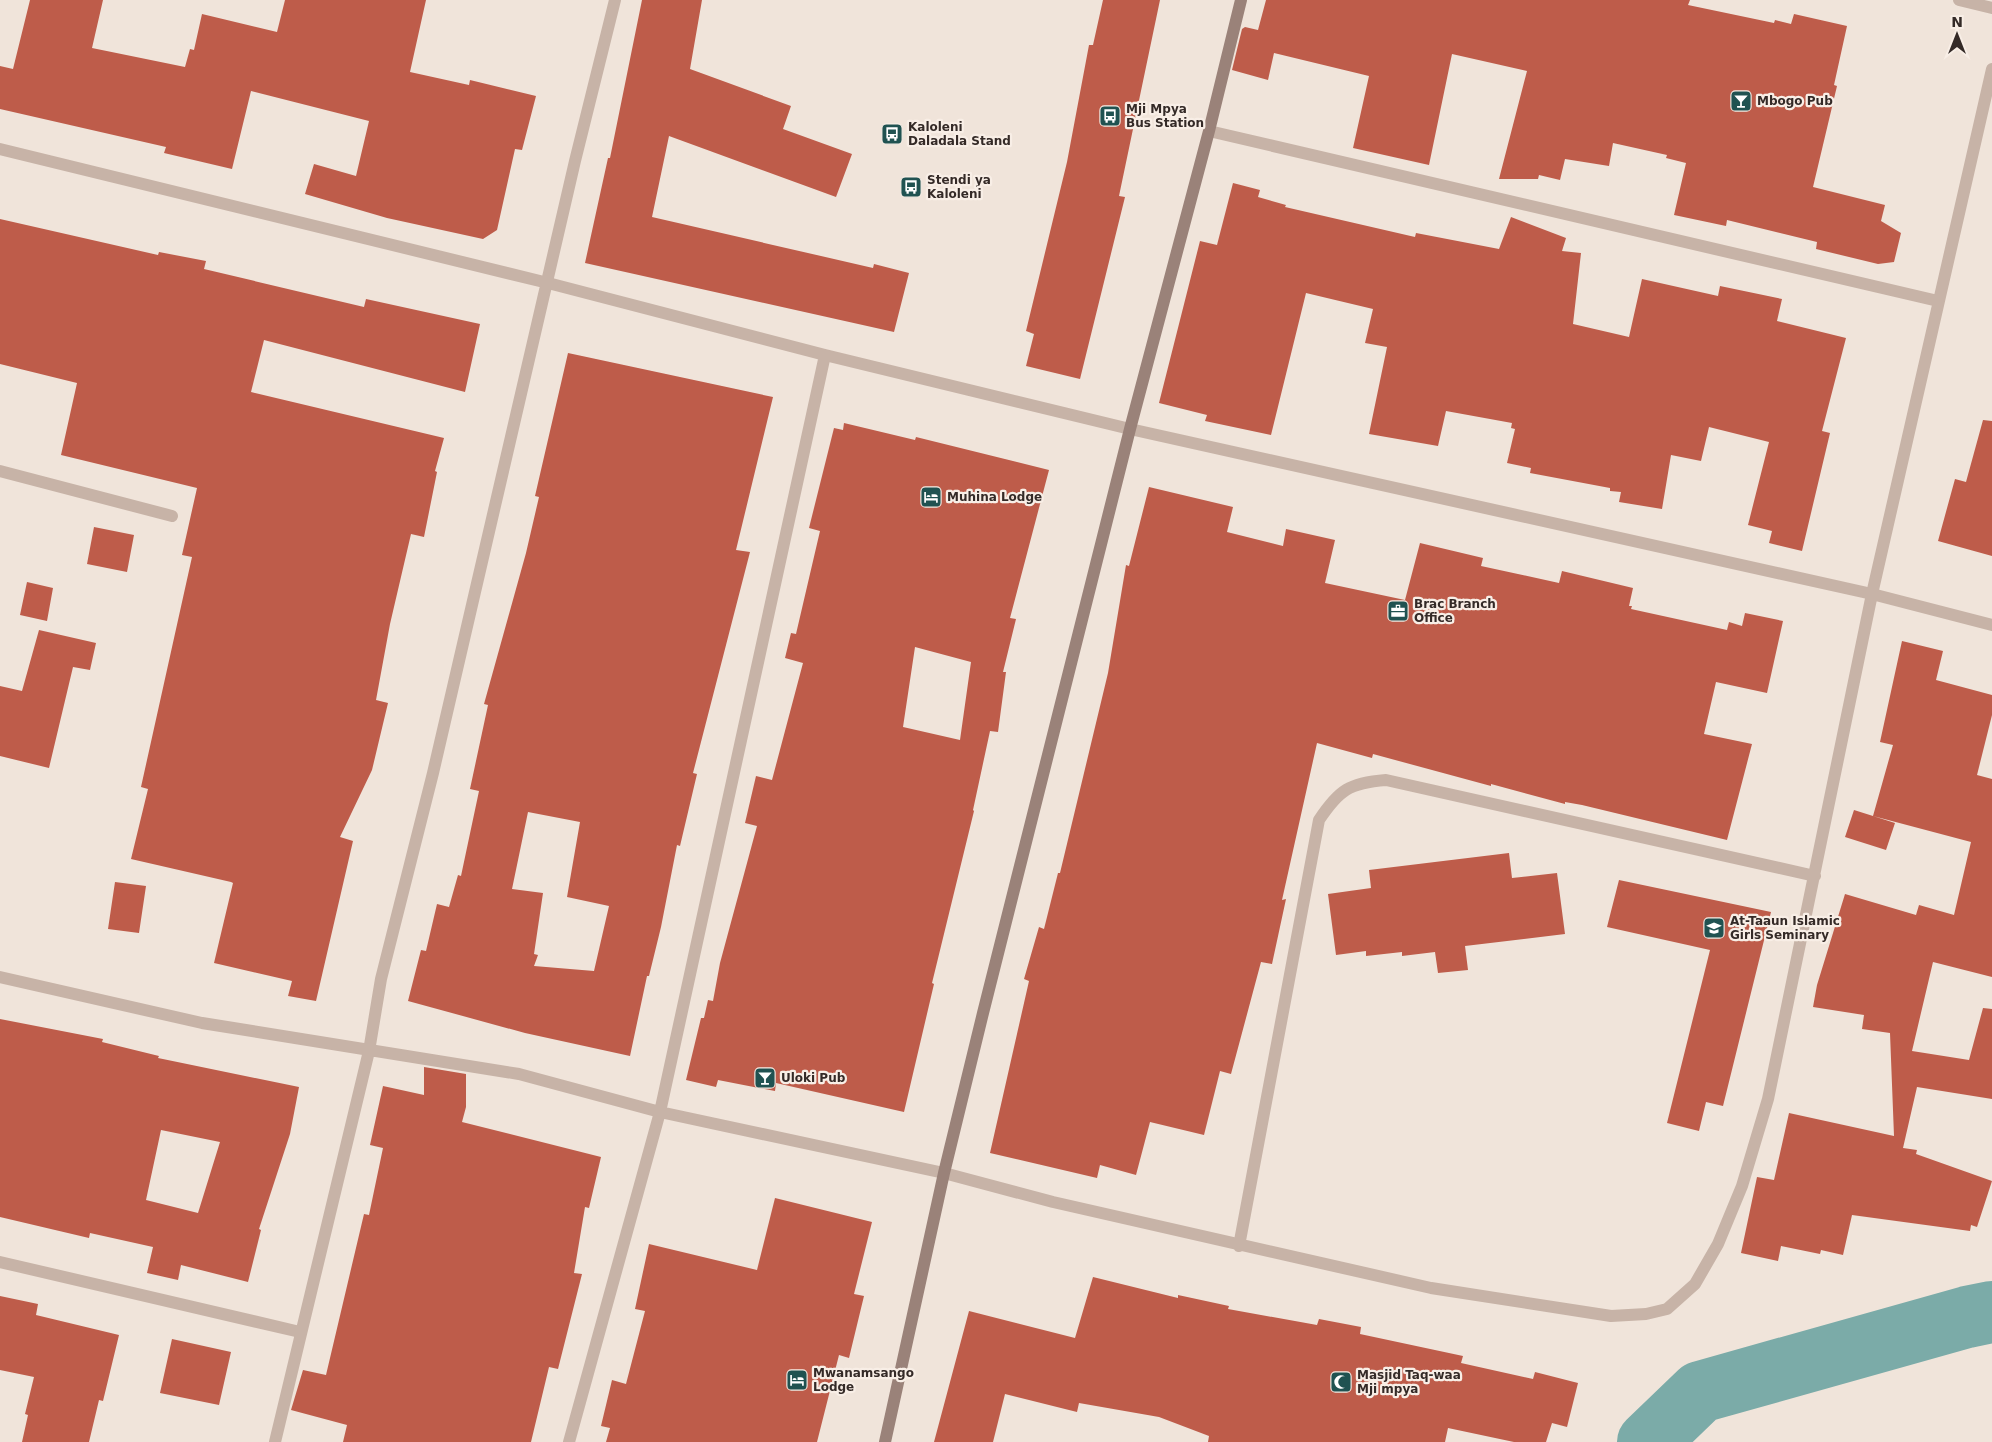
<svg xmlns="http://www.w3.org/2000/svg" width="1992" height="1442" font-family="'DejaVu Sans',sans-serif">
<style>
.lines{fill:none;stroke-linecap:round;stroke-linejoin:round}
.river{stroke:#7baba8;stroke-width:62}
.building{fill:#be5c4a;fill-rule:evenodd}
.street{stroke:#c7b3a7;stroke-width:12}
.secondary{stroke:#9a8279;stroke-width:12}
.labels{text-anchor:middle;stroke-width:4.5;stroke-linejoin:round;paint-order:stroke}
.poi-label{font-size:12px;font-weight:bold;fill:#342a27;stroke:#f8eee6;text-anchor:start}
</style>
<rect width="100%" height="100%" fill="#f0e4da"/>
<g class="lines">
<path class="river" d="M1648 1442 1700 1392 1967 1317 1992 1312"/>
</g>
<path class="building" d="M30 0H103L92 48 185 67 190 49 194 50 202 14 277 32 285 0H426L410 72 469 85 470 80 536 96 522 150 515 149 497 230 483 239 387 218 305 194 314 164 356 176 369 121 251 91 232 169 164 153 166 147 0 109V66L13 69Z
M642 0H702L690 69 791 106 783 129 852 154 836 197 669 136 652 217 873 268 874 264 909 273 894 332 585 263 608 158H610Z
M1103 0H1160L1119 196 1125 197 1080 379 1026 366 1034 334 1026 331 1067 162 1089 45H1093Z
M1266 0H1690L1688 5 1774 23 1775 20 1791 24 1794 14 1847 26 1834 85 1837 86 1813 187 1885 205 1881 221 1901 233 1894 262 1878 264 1816 249 1817 242 1727 220 1726 226 1674 215 1686 163 1666 158 1667 155 1613 143 1609 166 1565 159 1560 180 1539 175 1538 179H1499L1527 71 1452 54 1429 165 1353 148 1369 76 1274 53 1268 80 1232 70 1242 29 1245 27 1258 30Z
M1233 183 1260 190 1258 197 1286 205 1285 207 1415 237 1416 233 1499 249 1511 217 1566 238 1562 251 1581 253 1573 324 1629 337 1642 279 1718 296 1720 286 1782 299 1777 321 1846 338 1822 431 1830 433 1802 551 1769 543 1772 531 1748 525 1769 442 1709 427 1701 461 1671 455 1662 509 1619 502 1621 492 1610 491V488L1530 473 1531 468 1507 463 1515 429 1511 428 1512 423 1446 411 1438 446 1369 434 1387 347 1365 343 1373 309 1306 293 1271 435 1205 421 1207 415 1159 403 1200 241 1217 245Z
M0 219 158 255 159 252 206 261 204 269 364 307 366 299 480 324 465 392 264 340 251 392 444 438 435 471 437 472 424 537 411 534 390 624 376 700 388 703 372 770 340 837 353 841 316 1001 288 996 292 981 214 963 233 883 231 882 131 859 148 789 141 787 192 557 182 555 197 488 61 455 77 383 0 364Z
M568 353 773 397 736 550 750 552 693 773 697 774 680 846 677 845 661 927 649 976H647L630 1056 525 1033 408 1001 421 950 426 951 437 904 449 907 458 875 461 876 479 791 470 789 488 705 484 704 526 553 539 497 535 496ZM528 812 580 822 567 897 609 906 594 971 534 966 538 955 534 954 543 893 512 889Z
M1983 420 1992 421V556L1938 541 1955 479 1966 482Z
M844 423 915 440 916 437 1049 470 1010 618 1016 619 1003 672H1006L998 732 990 731 973 810 974 811 932 983 934 984 904 1112 776 1083 775 1091 718 1080 716 1087 686 1080 701 1018H704L708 1000 713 1001 720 963 757 826 745 823 756 776 772 780 803 663 785 658 791 633 796 634 820 531 809 528 834 428 843 430ZM915 647 971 662 960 740 903 727Z
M1149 487 1233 507 1227 532 1283 546 1286 529 1335 540 1325 583 1405 600 1420 543 1483 558 1481 566 1559 583 1562 571 1633 588 1629 606H1632L1631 609 1727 630 1729 622 1742 626 1745 613 1783 621 1767 693 1716 682 1704 734 1752 744 1727 840 1582 805 1565 802V804L1491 784V786L1373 754 1372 758 1317 743 1282 900 1286 899 1272 964 1261 962 1231 1074 1220 1071 1204 1135 1150 1122 1136 1175 1100 1165 1097 1178 990 1153 1029 981 1024 979 1039 927 1044 929 1058 873H1060L1108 673 1126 565 1129 566Z
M94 527 134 535 127 572 87 564Z
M27 582 53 588 47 621 20 615Z
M39 630 96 643 90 670 73 667 49 768 0 756V686L22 691Z
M1902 641 1943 651 1936 680 1992 695V715L1977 775 1992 779V977L1933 962 1912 1051 1969 1060 1983 1008 1992 1009V1099L1917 1087 1903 1148 1917 1150 1916 1154 1992 1181 1977 1227 1971 1225 1970 1231 1852 1215 1843 1255 1821 1250 1820 1254 1781 1246 1778 1261 1741 1253 1757 1177 1774 1180 1789 1113 1894 1136 1890 1033 1862 1029 1864 1015 1813 1007 1817 985 1845 894 1916 915 1919 905 1954 915 1971 842 1873 816 1895 823 1886 850 1845 837 1854 810 1873 816 1893 745 1880 742Z
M1509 853 1512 878 1557 873 1565 934 1465 946 1468 970 1438 973 1435 952 1402 956V952L1366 956V951L1336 955 1328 894 1371 888 1369 870Z
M1619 880 1771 912 1723 1106 1706 1102 1699 1131 1667 1123 1710 950 1607 927Z
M115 882 146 886 139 933 108 929Z
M0 1019 103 1039 102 1042 159 1056 158 1058 299 1087 290 1134 259 1229 261 1230 248 1282 181 1265 178 1280 147 1273 153 1247 90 1233 89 1238 0 1217ZM161 1130 220 1142 198 1213 146 1200Z
M424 1067 466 1074V1107L462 1122 601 1157 589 1208 585 1207 574 1273 582 1274 558 1369 549 1367 531 1442H343L347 1425 291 1410 303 1370 326 1375 364 1214 369 1215 383 1148 370 1145 383 1086 424 1095Z
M775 1198 872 1222 854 1294 864 1296 849 1358 839 1355 817 1442H606L610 1428 601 1426 612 1380 626 1384 645 1311 635 1309 649 1244 757 1270Z
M1093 1277 1178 1298V1295L1229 1306 1228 1309 1317 1325 1319 1319 1361 1327 1360 1334 1463 1356 1461 1363 1533 1379 1535 1372 1578 1383 1567 1427 1552 1423 1546 1442H1514L1448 1428 1445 1442H1208L1209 1436 1159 1417 1079 1403 1077 1412 1005 1394 993 1442H934L969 1311 1075 1338Z
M0 1296 38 1304 36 1315 119 1335 103 1401 99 1400 89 1442H22L28 1415 25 1414 34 1377 0 1370Z
M172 1339 231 1352 219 1405 160 1393Z"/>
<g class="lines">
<path class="street" d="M1959 0 1992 8
M1209 131 1938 301
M0 149 548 283 825 355 1130 429 1872 594 1992 625
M0 471 172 516
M0 977 202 1023 519 1074 660 1112 944 1173 1053 1202 1431 1288 1611 1316 1646 1314 1667 1309 1695 1284 1718 1244 1742 1186 1768 1099 1872 594 1992 69
M1239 1246 1319 820C1339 790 1349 783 1386 780L1815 876
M0 1262 300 1332
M275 1442 369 1051 381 979 433 773 575 161 615 0
M569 1442 660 1112 825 355"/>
<path class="secondary" d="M885 1442 944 1173 983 1013 1130 429 1209 131 1241 0"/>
</g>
<defs>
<g id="bar-square" transform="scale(1.125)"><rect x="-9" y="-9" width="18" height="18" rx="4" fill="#205251" stroke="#f8eee6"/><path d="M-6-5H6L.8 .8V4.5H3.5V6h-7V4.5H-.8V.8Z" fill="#fff"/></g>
<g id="bus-square" transform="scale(1.125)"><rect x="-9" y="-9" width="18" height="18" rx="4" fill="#205251" stroke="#f8eee6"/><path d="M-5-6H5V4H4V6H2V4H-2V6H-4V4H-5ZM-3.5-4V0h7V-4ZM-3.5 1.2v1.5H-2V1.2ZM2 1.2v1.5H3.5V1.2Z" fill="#fff"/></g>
<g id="hotel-square" transform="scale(1.125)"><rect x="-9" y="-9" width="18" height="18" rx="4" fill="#205251" stroke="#f8eee6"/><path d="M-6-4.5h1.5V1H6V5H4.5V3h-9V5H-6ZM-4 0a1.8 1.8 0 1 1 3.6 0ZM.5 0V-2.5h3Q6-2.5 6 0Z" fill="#fff"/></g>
<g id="office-square" transform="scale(1.125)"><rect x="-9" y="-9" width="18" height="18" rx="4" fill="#205251" stroke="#f8eee6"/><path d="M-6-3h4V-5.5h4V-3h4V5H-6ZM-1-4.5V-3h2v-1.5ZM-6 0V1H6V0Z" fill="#fff"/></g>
<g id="school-square" transform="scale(1.125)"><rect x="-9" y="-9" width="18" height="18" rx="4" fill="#205251" stroke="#f8eee6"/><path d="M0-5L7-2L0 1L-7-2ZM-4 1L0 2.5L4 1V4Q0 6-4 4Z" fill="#fff"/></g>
<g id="mosque-square" transform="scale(1.125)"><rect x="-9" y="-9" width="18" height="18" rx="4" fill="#205251" stroke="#f8eee6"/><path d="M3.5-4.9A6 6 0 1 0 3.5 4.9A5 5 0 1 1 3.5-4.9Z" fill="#fff"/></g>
</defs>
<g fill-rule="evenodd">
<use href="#bar-square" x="1741" y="101"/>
<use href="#bus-square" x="1110" y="116"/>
<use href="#bus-square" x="892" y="134"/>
<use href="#bus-square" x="911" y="187"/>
<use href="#hotel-square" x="931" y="497"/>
<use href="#office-square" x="1398" y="611"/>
<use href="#school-square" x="1714" y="928"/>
<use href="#bar-square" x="765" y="1078"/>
<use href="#hotel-square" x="797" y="1380"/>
<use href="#mosque-square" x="1341" y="1382"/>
</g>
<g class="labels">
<g class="poi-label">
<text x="1757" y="105">Mbogo Pub</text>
<text x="1126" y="113">Mji Mpya<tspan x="1126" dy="14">Bus Station</tspan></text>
<text x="908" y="131">Kaloleni<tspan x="908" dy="14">Daladala Stand</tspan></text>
<text x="927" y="184">Stendi ya<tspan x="927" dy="14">Kaloleni</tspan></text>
<text x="947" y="501">Muhina Lodge</text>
<text x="1414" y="608">Brac Branch<tspan x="1414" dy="14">Office</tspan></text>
<text x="1730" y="925">At-Taaun Islamic<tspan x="1730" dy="14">Girls Seminary</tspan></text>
<text x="781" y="1082">Uloki Pub</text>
<text x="813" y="1377">Mwanamsango<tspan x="813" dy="14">Lodge</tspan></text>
<text x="1357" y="1379">Masjid Taq-waa<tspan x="1357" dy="14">Mji mpya</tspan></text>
</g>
</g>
<g transform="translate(1957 35)" stroke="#f8eee6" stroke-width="4" paint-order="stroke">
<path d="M0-4L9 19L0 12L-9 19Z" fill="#342a27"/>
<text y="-8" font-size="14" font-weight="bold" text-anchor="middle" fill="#342a27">N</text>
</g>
</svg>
